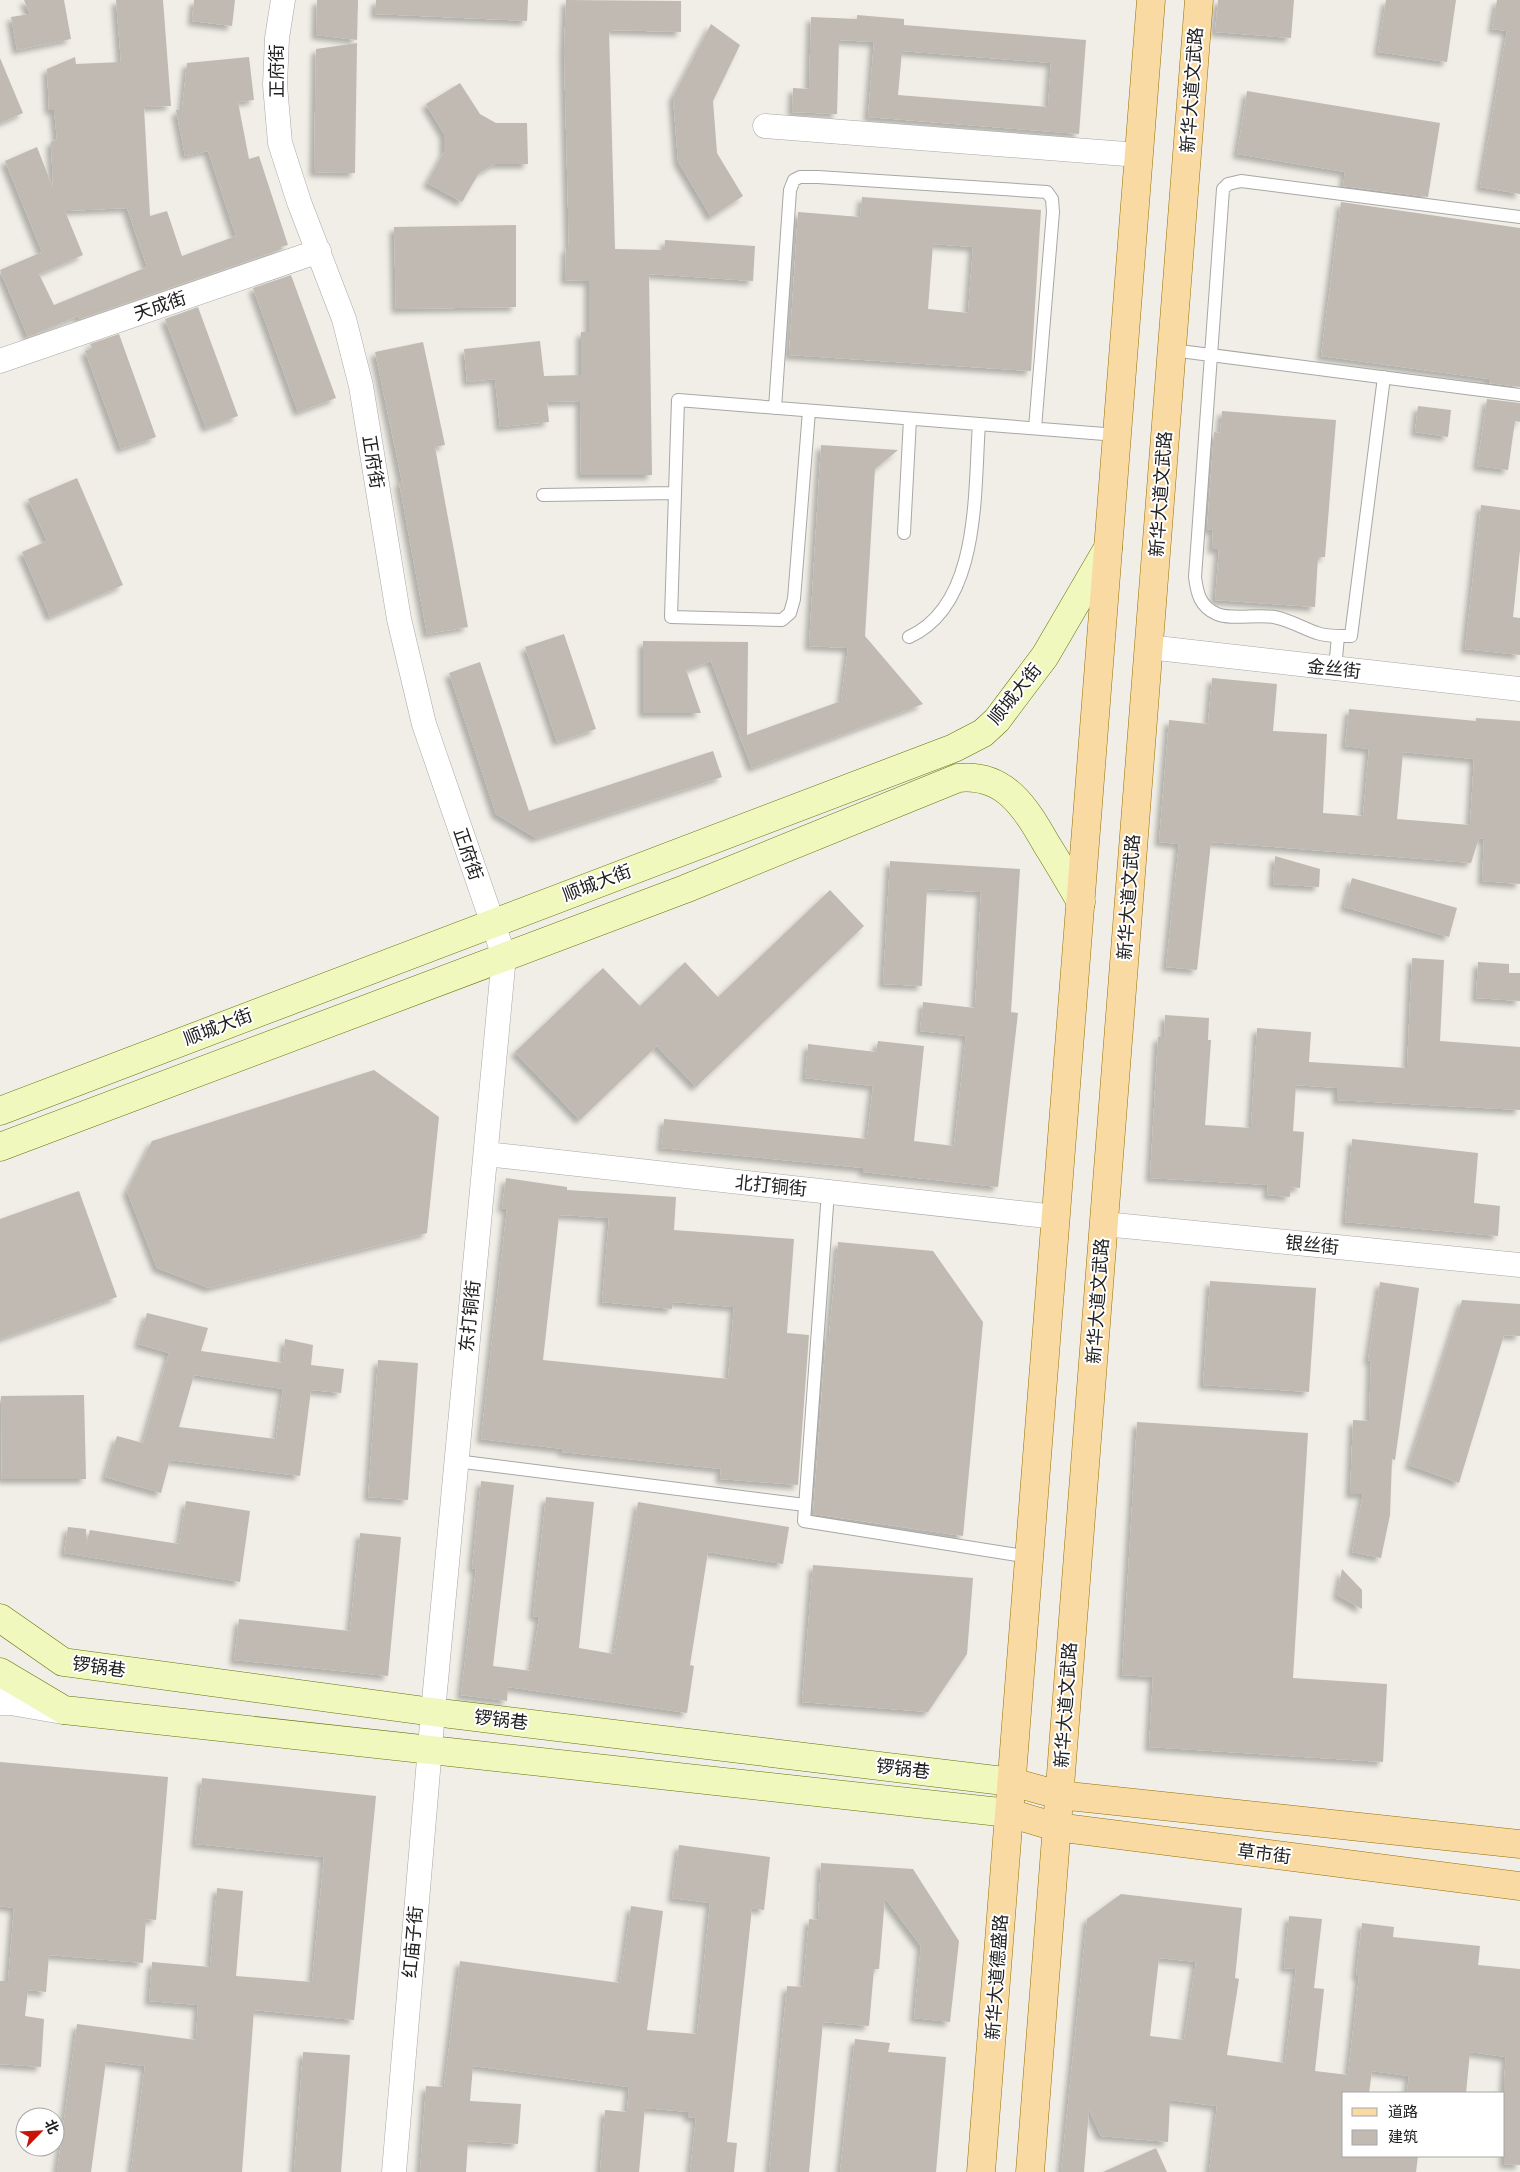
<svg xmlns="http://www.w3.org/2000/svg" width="1520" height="2172" font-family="Cabin,'Noto Sans SC',sans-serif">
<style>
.building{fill:#c1bab3;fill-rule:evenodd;filter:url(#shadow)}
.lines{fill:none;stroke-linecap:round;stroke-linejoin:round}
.service-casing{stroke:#a7a7a7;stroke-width:14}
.minor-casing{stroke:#a7a7a7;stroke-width:25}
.tertiary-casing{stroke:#a7a7a7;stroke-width:29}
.secondary-casing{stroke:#627508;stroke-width:29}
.primary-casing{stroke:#977005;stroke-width:29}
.service{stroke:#fff;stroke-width:12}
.minor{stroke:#fff;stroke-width:24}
.tertiary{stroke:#fff;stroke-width:28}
.secondary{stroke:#f1f8bd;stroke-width:28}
.primary{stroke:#f9daa2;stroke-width:28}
.labels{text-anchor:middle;stroke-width:4;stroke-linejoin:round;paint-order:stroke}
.street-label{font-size:18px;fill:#202020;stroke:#fff}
</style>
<defs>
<filter id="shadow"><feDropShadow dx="-4.5" dy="4.5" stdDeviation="2.5" flood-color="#0004"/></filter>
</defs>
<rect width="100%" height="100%" fill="#f0eee6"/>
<path class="building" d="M24 0H64L71 39 17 50 11 17 30 14Z
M116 0H163L171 106 144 107 150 216 167 211 182 256 236 236 208 151 185 156 176 110H182L187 63 249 57 254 100 238 102 249 159 259 156 288 245 281 247 282 249 80 319 78 316 28 337 0 270 42 252 5 161 37 147 53 188 51 142 57 139 54 110H49L47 69 75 57 76 64 121 62ZM127 208 147 267 54 305 39 274 83 255 65 211Z
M194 0H235L232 26 192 21Z
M317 0H358L357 40 316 35Z
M376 0H528L527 21 375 14Z
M566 0 681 1V32L609 30 615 249 664 250 665 240 755 246 753 281 649 274 652 475H581L580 401 547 402 549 422 500 427 495 379 467 382 464 349 540 341 544 376 581 375V332H589V281L565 280 566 248H569L564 52Z
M1218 0H1294L1291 38 1215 32Z
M1386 0H1456L1447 62 1378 52Z
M1497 0H1520V194L1480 187 1507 31 1492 29Z
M857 15 904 19V25L1086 40 1079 134 868 117 874 42 839 40 837 114 792 112 793 88 809 89 811 17 857 19ZM902 51 1051 63 1048 107 898 95Z
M711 24 740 45 713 101 717 153 743 196 711 217 678 161 673 97Z
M357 43 355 173 314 172 316 49Z
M0 58 23 113 0 123Z
M460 83 480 114 496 123H527L528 164H495L479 173 462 202 427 183 444 152V134L426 104Z
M1247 91 1440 123 1428 197 1343 186 1345 172 1237 154Z
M862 197 1041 210 1031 371 789 355 798 212 860 217ZM933 244 973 247 968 313 928 309Z
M1341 202 1520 228V387L1489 383V379L1321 356Z
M516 225V307L396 309 394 227Z
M291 275 336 398 298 412 253 288Z
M198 307 238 416 206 428 165 319Z
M119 334 156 437 121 449 85 351 92 348 90 344Z
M423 342 445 445 435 447 468 627 427 634 399 482H402L375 352Z
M1487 399 1520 403V422L1515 421 1508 470 1477 466Z
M1418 406 1451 410 1448 437 1415 432Z
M1222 411 1336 420 1325 557H1318L1315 607 1215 600 1219 549H1212L1213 530 1207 529 1214 432 1220 433Z
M821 445 898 450 875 469 865 636 923 704 752 768 711 661 686 670 701 713H643V641L748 642 747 735 841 701 848 648 809 646Z
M77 478 123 585 50 617 22 552 47 541 28 499Z
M1481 505 1520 510V550L1513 617 1520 618V655L1465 649Z
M564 634 596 729 557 742 525 647Z
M480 662 529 811 713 751 722 777 536 838 496 814 449 673Z
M1212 678 1277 684 1273 731 1327 734 1323 813 1363 816 1369 749 1345 746 1349 709 1476 721V718L1520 721V884L1482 881 1484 839 1479 838 1471 863 1211 842 1197 970 1166 967 1179 844 1159 842 1169 720 1208 724ZM1403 752 1474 759 1470 825 1397 819Z
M1275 856 1320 869 1319 887 1273 884Z
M890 861 1020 869 1011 1012 1018 1013 998 1187 863 1172V1168L661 1148 664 1119 867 1139 873 1086 805 1078 808 1044 876 1052 878 1041 924 1046 914 1141 954 1146 966 1036 920 1031 923 1002 975 1008 981 892 927 889 922 986 883 984Z
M1352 878 1457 908 1449 937 1344 907Z
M830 890 864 926 696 1087 657 1046 580 1120 515 1052 603 968 640 1006 685 962 718 997Z
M1412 958 1444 960 1440 1041 1520 1047V1110L1337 1100V1088L1296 1085 1293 1131 1304 1132 1300 1188 1291 1187 1290 1197 1267 1195 1268 1185 1150 1178 1158 1037H1164L1165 1015 1209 1018 1208 1040H1211L1205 1125 1251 1128 1257 1028 1311 1032 1309 1062 1407 1068Z
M1478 962 1509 964V973H1520V1001L1476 998Z
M374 1070 439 1117 427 1233 209 1288 157 1268 127 1191 152 1141Z
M1352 1139 1478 1153 1474 1203 1500 1206 1498 1236 1345 1222Z
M506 1178 567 1187V1190L676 1197 674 1230 794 1239 787 1333 809 1335 798 1485 720 1479 721 1469 562 1452 563 1449 481 1439 507 1209 502 1208ZM563 1215 609 1218 602 1302 672 1309 673 1302 734 1307 728 1379 543 1360 559 1216Z
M79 1191 117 1297 0 1339V1219Z
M838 1242 933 1251 983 1322 963 1536 813 1514 826 1336H829Z
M1210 1281 1316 1288 1309 1392 1203 1385Z
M1380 1282 1419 1288 1395 1460 1392 1459 1390 1515 1381 1558 1352 1552 1363 1494H1350L1353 1420 1369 1421 1371 1361 1368 1360Z
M1462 1300 1520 1304V1336L1504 1335 1459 1483 1409 1465Z
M147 1313 208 1328 201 1351 283 1363 285 1339 313 1345 311 1365 344 1369 341 1393 311 1390 300 1476 170 1460 161 1493 105 1477 117 1436 143 1443 169 1353 138 1344ZM194 1375 283 1389 276 1439 179 1427Z
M378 1360 418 1363 408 1500 368 1497Z
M84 1395 86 1479H2L1 1396Z
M1137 1422 1308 1433 1293 1678 1387 1684 1383 1762 1149 1747 1153 1677 1122 1675Z
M481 1481 514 1485 493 1666 531 1671 539 1617 533 1616 546 1497 594 1502 579 1648 614 1654 638 1502 789 1527 783 1564 708 1552 690 1665 694 1666 687 1713 508 1687 507 1701 461 1695 476 1569 472 1568Z
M186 1501 250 1511 240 1582 64 1553 68 1527 86 1529V1544L90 1530 179 1544Z
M360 1533 401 1537 388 1676 234 1660 239 1619 350 1631Z
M813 1565 973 1578 967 1654 928 1712 802 1702Z
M1342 1569 1362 1590V1609L1337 1595Z
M0 1762 168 1777 156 1920 146 1919 143 1963 49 1955 46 1992 28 1990 25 2016 44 2019 41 2067 0 2064V1981H8L14 1908 0 1906Z
M202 1778 376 1796 354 2020 254 2010 242 2172H131L145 2066 106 2061 91 2172H57L77 2024 196 2040 198 2005 149 2001 152 1962 210 1967 217 1888 243 1891 236 1976 312 1982 324 1857 195 1844Z
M679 1845 770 1857 764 1910 752 1908 727 2142 737 2143 734 2172H690L696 2118 688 2117V2112L645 2108 639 2172H600L605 2110 627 2112 629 2087 473 2066 470 2101 521 2104 518 2144 468 2141 466 2172H420L426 2086 444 2087 460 1961 620 1983 631 1906 663 1911 647 2030 697 2034 710 1903 672 1898Z
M821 1863 913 1869 959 1941 950 2022 914 2018 921 1946 885 1898 879 1969H874L869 2026 823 2022 809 2172H769L787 1986 803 1987 809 1919 818 1920Z
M1121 1894 1242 1908 1235 1978 1239 1979 1227 2055 1285 2063 1296 1969 1284 1968 1289 1916 1322 1919 1314 1988 1324 1989 1315 2071 1348 2075 1359 1976H1356L1362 1923 1394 1927 1393 1937 1480 1946 1478 1965 1520 1969V2165L1504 2164V2082L1506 2057 1470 2052 1466 2093H1407L1409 2076 1372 2071 1369 2093H1344V2156H1418L1416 2172H1209L1217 2106 1170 2100 1168 2142 1101 2136 1089 2110 1084 2172H1061L1087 1919ZM1159 1958 1196 1962 1184 2040 1150 2036Z
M855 2039 890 2043 888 2052 946 2057 936 2172H840Z
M303 2052 350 2055 341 2172H294Z
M1156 2148 1167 2172H1103Z"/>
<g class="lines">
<g class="service-casing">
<path id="service" d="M1172 350 1520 395
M1384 377 1351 636C1340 636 1328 637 1317 633 1302 628 1290 620 1274 617 1258 614 1231 620 1217 614 1200 607 1197 593 1195 577L1223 189 1228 184 1241 181 1520 217
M775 408 790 190 794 180 800 177H818L1047 192 1052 199 1053 212 1035 428
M809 411 794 599 790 613 782 620 671 617 678 400 1117 435
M543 495 675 493
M904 533 910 419
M909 637C981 605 974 490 979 424
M1335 669 1338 636
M828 1192 804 1521 1030 1557
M456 1461 805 1505"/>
</g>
<g class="minor-casing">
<path id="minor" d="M283 0 277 38 275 85 280 143 299 202 344 319 361 386 399 619 424 724 504 956 433 1712 394 2172
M765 126 1139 155
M0 361 319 251
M1148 647 1520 689
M486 1154 1056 1217
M1104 1224 1520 1265"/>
</g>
<g class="tertiary-casing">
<path id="tertiary" d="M0 1701H11L63 1710"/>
</g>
<g class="secondary-casing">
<path id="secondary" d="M0 1111 954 748 983 733 997 720 1045 656 1108 548
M0 1147 685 889 958 778C1006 773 1026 809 1047 845 1059 864 1070 883 1081 902
M0 1618 63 1662 433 1712 1012 1782
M0 1672 64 1710 1009 1813"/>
</g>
<g class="primary-casing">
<path id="primary" d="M1012 1782 1059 1795 1520 1844
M1009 1813 1056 1827 1520 1886
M981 2172 1151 0
M1030 2172 1199 0"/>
</g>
<use href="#service" class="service"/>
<use href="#minor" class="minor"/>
<use href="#tertiary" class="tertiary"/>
<use href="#secondary" class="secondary"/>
<use href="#primary" class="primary"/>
</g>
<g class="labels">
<g class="street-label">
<text transform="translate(277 71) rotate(-90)" y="6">正府街</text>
<text transform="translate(1192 90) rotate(-86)" y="6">新华大道文武路</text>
<text transform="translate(160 306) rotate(-19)" y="6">天成街</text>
<text transform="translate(373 462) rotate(81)" y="6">正府街</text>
<text transform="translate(1161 494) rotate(-86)" y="6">新华大道文武路</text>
<text transform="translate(1334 669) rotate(6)" y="6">金丝街</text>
<text transform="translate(1015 694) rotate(-51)" y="6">顺城大街</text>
<text transform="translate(468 854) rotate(71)" y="6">正府街</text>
<text transform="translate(597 883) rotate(-21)" y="6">顺城大街</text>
<text transform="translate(1129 897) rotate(-86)" y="6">新华大道文武路</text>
<text transform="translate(218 1027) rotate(-21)" y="6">顺城大街</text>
<text transform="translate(771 1186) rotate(6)" y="6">北打铜街</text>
<text transform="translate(1312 1245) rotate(6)" y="6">银丝街</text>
<text transform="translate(1098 1301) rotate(-86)" y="6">新华大道文武路</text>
<text transform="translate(470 1316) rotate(-84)" y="6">东打铜街</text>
<text transform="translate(99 1667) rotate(8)" y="6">锣锅巷</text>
<text transform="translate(1066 1705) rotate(-86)" y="6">新华大道文武路</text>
<text transform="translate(501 1720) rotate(7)" y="6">锣锅巷</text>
<text transform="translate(903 1769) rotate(7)" y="6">锣锅巷</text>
<text transform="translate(1264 1854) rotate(7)" y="6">草市街</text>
<text transform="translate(413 1942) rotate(-85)" y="6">红庙子街</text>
<text transform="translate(997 1977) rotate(-86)" y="6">新华大道德盛路</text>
</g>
</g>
<rect x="1342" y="2092" width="162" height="65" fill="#ffffff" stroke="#a6a6a6"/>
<rect x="1352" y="2108" width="25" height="8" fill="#f9daa2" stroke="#a6a6a6"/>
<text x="1388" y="2117" font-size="15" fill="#202020">道路</text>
<rect x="1352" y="2130" width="25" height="15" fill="#c1bab3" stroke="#a6a6a6"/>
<text x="1388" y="2142" font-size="15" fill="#202020">建筑</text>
<g transform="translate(40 2132) rotate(66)"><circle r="24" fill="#ffffff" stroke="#a6a6a6"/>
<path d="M0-4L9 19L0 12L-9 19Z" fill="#c91306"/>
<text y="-8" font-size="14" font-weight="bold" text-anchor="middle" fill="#202020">北</text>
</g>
</svg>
